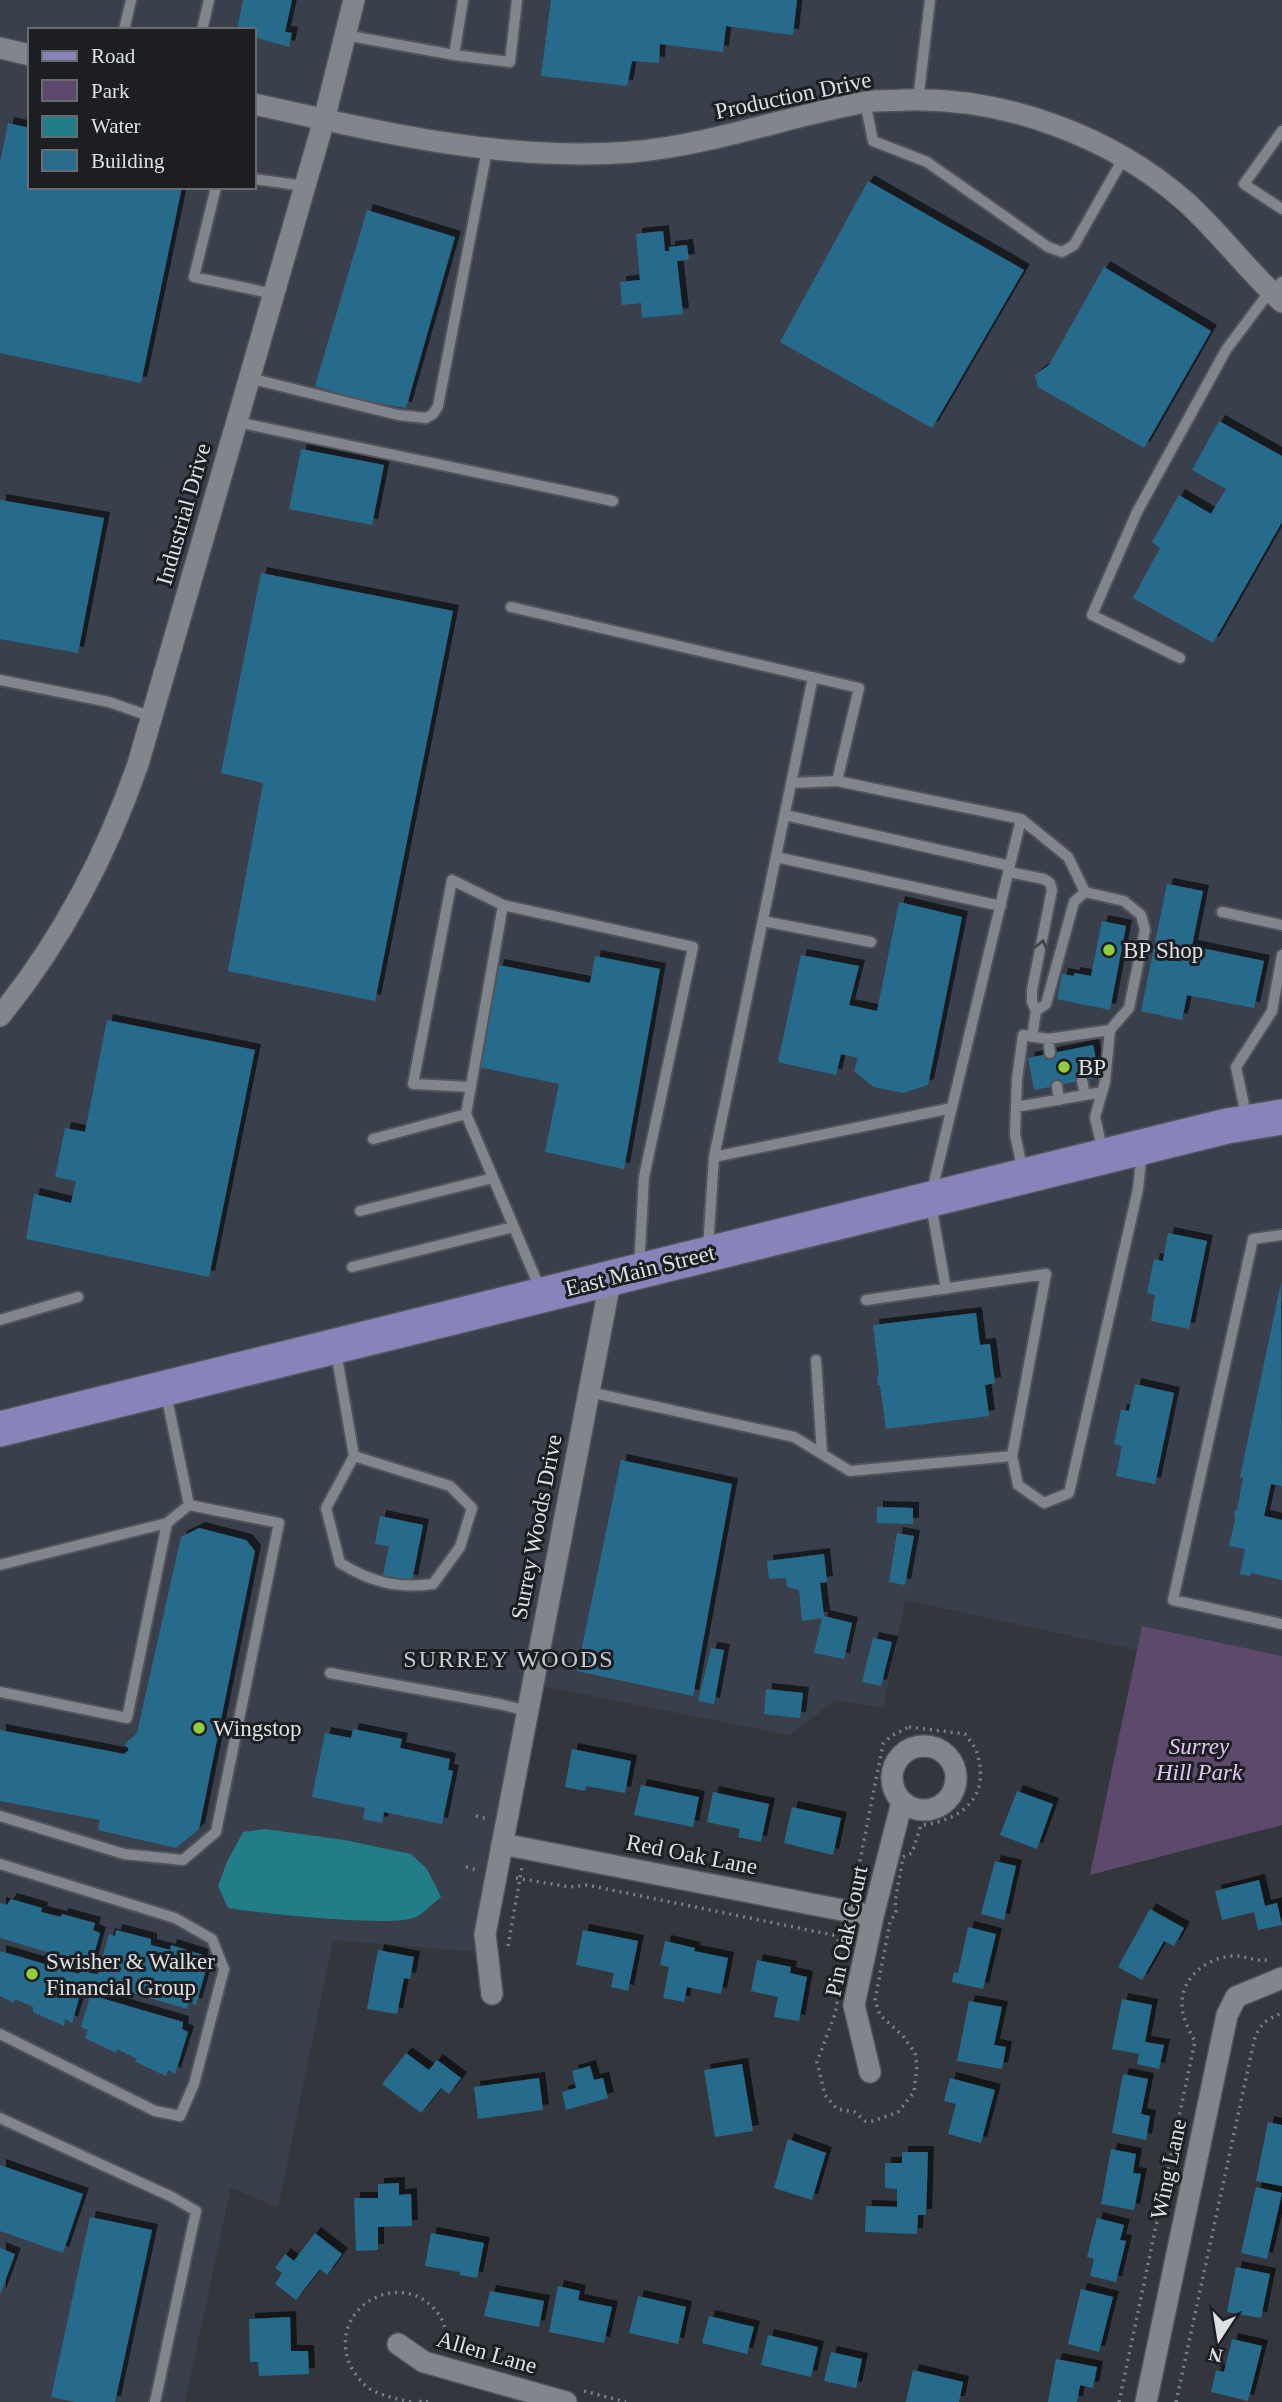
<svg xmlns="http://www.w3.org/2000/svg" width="1282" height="2402" font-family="'Times New Roman',serif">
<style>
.built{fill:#39404c;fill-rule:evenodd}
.green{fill:#5d496b}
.water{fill:#217e89}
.building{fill:#286b8c;filter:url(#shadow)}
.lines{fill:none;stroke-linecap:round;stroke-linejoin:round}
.service-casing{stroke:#51545a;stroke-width:14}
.minor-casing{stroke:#51545a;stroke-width:24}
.primary-casing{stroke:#51545a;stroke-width:38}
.path{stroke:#7c8085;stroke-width:3.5;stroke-dasharray:2 5;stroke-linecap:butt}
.service{stroke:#81858c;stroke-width:10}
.minor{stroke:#81858c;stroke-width:21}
.primary{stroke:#8684b8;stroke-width:35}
.oneway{stroke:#3f4246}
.poi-dot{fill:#94cc3b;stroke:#1c1e21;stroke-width:2.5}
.labels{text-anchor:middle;stroke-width:6;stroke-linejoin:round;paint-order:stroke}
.street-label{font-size:23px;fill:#dde0e4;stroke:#1c1e21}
.poi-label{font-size:23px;fill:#dde0e4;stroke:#1c1e21;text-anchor:start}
.park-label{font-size:23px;font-style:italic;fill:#e3c8f6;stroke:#1c1e21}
.neighbourhood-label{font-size:24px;letter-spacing:2px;fill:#c7ccd4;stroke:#1c1e21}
</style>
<defs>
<filter id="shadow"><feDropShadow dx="6" dy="-6" stdDeviation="0" flood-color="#0009"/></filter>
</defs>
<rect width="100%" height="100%" fill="#33373d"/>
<path class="built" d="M0 0H1282V290L1146 184 1240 270 1282 312V1107L0 1421V1029L56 955 109 864 144 772 200 514 111 815 45 943 0 1002ZM30 30H254V187H30Z
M1282 1125V1656L1143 1626 1137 1650 905 1600 883 1708 835 1700 790 1735 541 1686 620 1284Z
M603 1287 477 1952 333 1940 278 2208 231 2187 185 2402H0V1438Z"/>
<path class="green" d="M1142 1626 1282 1656V1825L1090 1875Z"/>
<path class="water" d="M265 1829 344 1840 411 1854 427 1869 441 1897C433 1903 424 1913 416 1917 393 1928 258 1913 228 1908L218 1886 227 1862 243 1832Z"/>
<path class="building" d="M243 0H292L285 32 292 33 289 47 254 37V30H237Z
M551 0H797L793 35 726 26 723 52 660 44 659 63 632 61 627 86 541 76Z
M8 123 30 128V187H182L141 383 0 353V163Z
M868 181 1024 270 932 428 780 342Z
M367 210 455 237 406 408 361 400 315 386Z
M663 231 665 251H669V247L687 245 689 260 677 261 683 314 642 318 641 303 622 305 620 282 640 280 636 234Z
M1104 267 1211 331 1144 448 1038 387 1035 375 1049 365Z
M1219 421 1282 456V522L1213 643 1133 598 1160 548 1152 542 1179 495 1211 514 1226 489 1192 470Z
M301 449 384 465 372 525 289 509Z
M0 500 104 518 78 653 0 639Z
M261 573 453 611 375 1001 228 971 263 783 221 773Z
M1167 884 1203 891 1192 946 1264 961 1254 1008 1187 995 1182 1020 1141 1011Z
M899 902 962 917 928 1085 903 1093 874 1087 854 1071 858 1058 841 1054 836 1075 778 1062 801 955 859 966 849 1005 877 1011Z
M1102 921 1126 926 1110 1010 1057 999 1062 974 1074 976V973L1091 976Z
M595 956 660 969 624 1169 545 1152 559 1084 479 1067 498 965 590 983Z
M107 1020 255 1050 209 1277 26 1239 34 1194 71 1203 76 1181 55 1177 65 1128 85 1132Z
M1093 1045 1100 1077 1034 1090 1028 1058Z
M1168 1233 1207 1241 1189 1329 1151 1321 1155 1295 1147 1293 1154 1259 1163 1261Z
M1281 1283 1282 1486 1271 1484 1264 1516 1282 1520V1580L1251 1573 1250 1576 1240 1574 1245 1549 1229 1546 1235 1520 1234 1511 1237 1510 1243 1478 1240 1477Z
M976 1313 980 1345 990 1344 995 1383 985 1385 989 1416 886 1429 880 1385H878L877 1376 879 1375 873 1325Z
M1135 1384 1174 1393 1155 1484 1116 1476 1122 1446 1114 1444 1121 1410 1129 1411Z
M621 1460 732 1484 693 1696 577 1671Z
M877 1507 913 1508V1524L877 1523Z
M380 1516 423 1525 412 1581 383 1575 389 1546 375 1544Z
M199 1528 246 1540 255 1551 199 1829 176 1848 98 1830 100 1820 0 1801V1730L124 1754 129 1750 125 1744 137 1733 181 1537Z
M897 1533 914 1536 905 1585 889 1582Z
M824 1554 827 1582 820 1583 824 1616 852 1623 844 1659 814 1653 822 1618 802 1621 799 1590 787 1587 786 1578 769 1579 767 1561Z
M873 1638 892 1642 881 1686 862 1682Z
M711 1648 724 1650 714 1704 698 1701Z
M766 1689 803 1693 800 1718 764 1714Z
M353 1729 402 1739 400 1748 450 1759 448 1770 453 1771 442 1824 384 1812 382 1823 363 1819 365 1808 312 1797 325 1733 351 1738Z
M572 1749 631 1761 625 1793 586 1786 585 1791 565 1787Z
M641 1785 699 1797 693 1827 634 1815Z
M1017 1791 1053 1804 1037 1849 1000 1835Z
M713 1792 769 1804 761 1842 738 1837 740 1829 707 1822Z
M792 1807 841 1818 833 1855 784 1843Z
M995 1861 1016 1866 1004 1920 981 1914Z
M1259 1880 1265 1906 1277 1903 1282 1925 1258 1930 1254 1912 1222 1920 1215 1891Z
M11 1899 42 1908 41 1912 61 1917 62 1914 95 1923 93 1930 100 1933 89 1973 98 1974 109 1934 115 1936 116 1930 151 1939V1945L170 1950 171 1945 203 1955 201 1963 207 1966 196 2005 189 2002 187 2009 102 1984 101 1998 183 2022 182 2029 188 2032 175 2074 168 2070 166 2076 136 2062 137 2059 117 2049 116 2053 85 2038 88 2030 81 2027 93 1986 83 1984 72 2023 65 2019 64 2026 33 2012V2007L15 1999 14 2003 0 1996V1951L79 1974 84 1963 0 1938V1903L7 1905Z
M1150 1909 1184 1928 1174 1946 1164 1941 1142 1980 1118 1967Z
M968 1927 996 1934 983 1989 952 1982 954 1972 958 1973Z
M583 1930 638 1941 628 1991 611 1987 614 1973 576 1965Z
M665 1941 695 1948 694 1951 728 1958 721 1994 687 1987 684 2002 663 1998 669 1967 660 1965Z
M378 1950 414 1957 410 1979 404 1978 397 2014 367 2009Z
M757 1960 791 1967 790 1973 807 1977 799 2021 774 2017 778 1997 751 1991Z
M1122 1999 1152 2005 1145 2042 1164 2045 1159 2069 1137 2064 1139 2054 1112 2049Z
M969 2001 1002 2007 994 2045 1006 2047 1002 2069 957 2061Z
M406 2053 429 2070 437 2060 461 2078 449 2094 441 2088 421 2113 382 2084Z
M742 2064 753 2131 715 2137 704 2070Z
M590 2066 594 2080 603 2078 608 2098 566 2110 562 2092 576 2088 572 2071Z
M1123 2074 1148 2079 1141 2114 1150 2116 1146 2140 1112 2133Z
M539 2078 543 2110 478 2119 474 2087Z
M950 2078 995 2090 981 2143 948 2134 956 2104 944 2101Z
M1268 2122 1282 2125V2186L1256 2181Z
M788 2139 826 2153 812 2200 774 2188Z
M1111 2149 1136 2154 1133 2173 1141 2174 1134 2210 1101 2204Z
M902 2152H928L926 2215H918L917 2234 865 2232 866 2206 897 2207V2189L885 2188V2163H902Z
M0 2165 83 2194 63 2253 0 2231Z
M399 2183V2195L411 2194 412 2226 378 2227V2250L356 2251 354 2198H378V2184Z
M1256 2187 1282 2193 1267 2259 1241 2253Z
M90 2217 152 2230 115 2402H76L51 2397Z
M1097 2218 1124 2225 1120 2240 1126 2241 1116 2282 1090 2276 1094 2259 1087 2257Z
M315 2233 342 2254 327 2275 320 2269 296 2300 275 2284 282 2273 275 2268 285 2254 294 2261Z
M431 2233 484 2243 477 2278 460 2275V2272L425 2266Z
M0 2248 15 2254 0 2295Z
M1236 2267 1270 2274 1261 2318 1227 2312Z
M558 2286 580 2291 578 2300 612 2307 604 2343 549 2332Z
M1081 2289 1113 2297 1099 2352 1068 2344Z
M490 2291 544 2301 539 2327 484 2316Z
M638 2296 686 2307 678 2344 629 2333Z
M709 2316 754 2327 747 2354 702 2343Z
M290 2317 291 2351H308L309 2374 259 2376 258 2362H250L249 2319Z
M768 2335 818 2347 811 2377 761 2365Z
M1232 2339 1262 2346 1248 2401 1211 2392 1216 2370 1224 2372Z
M831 2352 862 2359 856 2388 824 2381Z
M1056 2359 1097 2367 1093 2388 1080 2385 1077 2402H1048Z
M913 2370 963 2382 959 2402H906Z"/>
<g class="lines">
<g class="service-casing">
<path id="service" d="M124 30 131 0
M202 30 209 0
M345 35 454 55 463 0
M454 55 510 62 517 0
M918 100 930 0
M865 102 873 141 927 162 1048 247 1062 252 1074 245 1123 159
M1282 131 1244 184 1282 209
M254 179 305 186
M216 187 194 277 274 294
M249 378 398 415 426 418 433 414 438 406 487 150
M237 422 613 501
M511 607 859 688 837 781 1021 819 930 1199 946 1289
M1180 658 1092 615 1137 512 1226 350 1270 291 1282 282
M0 680 109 702 152 717
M791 783 837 781
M785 815 1010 866
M1021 819 1068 857 1085 892
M776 857 1001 906
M1009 872 1044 879 1050 883 1052 890 1032 990V1002L1036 1011
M1222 912 1282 925
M763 921 871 942
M1032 1037 1036 1011 1046 1004 1074 902 1085 892 1124 901 1141 915 1145 930 1129 1008 1110 1030
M1048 1039 1050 1053
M1082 1080 1085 1095
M1057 1086 1059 1100
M471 1087 413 1084 452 880 503 905
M1016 1107 1102 1092
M1247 1120 1236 1067 1272 1011 1282 955
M373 1139 466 1114
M714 1157 813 677
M1023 1172 1015 1134 1017 1079 1023 1035 1048 1039 1110 1030 1105 1082 1095 1117 1103 1153
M360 1211 493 1178
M1282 1235 1253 1239 1173 1600 1282 1624
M708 1247 714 1157 952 1108
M352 1267 513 1227
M541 1291 466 1114 503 905 693 947 644 1177 639 1268
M0 1320 78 1297
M336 1352 354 1456 326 1508 340 1563C371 1582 398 1589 433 1584L460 1547 472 1508 450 1486 354 1456
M816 1360 822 1454
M589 1392 794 1437 850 1471 1012 1456 1046 1274 866 1300
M1012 1456 1018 1485 1044 1503 1069 1493 1138 1189 1142 1151
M0 1565 167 1523 189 1505 166 1394
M330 1673 499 1704 528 1711
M0 1692 127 1718 167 1523
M0 1816 124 1854 183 1860 216 1832 279 1523 189 1505
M0 1864 175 1918 212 1939 224 1969 194 2084 180 2116 155 2111 0 2034
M0 2118 172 2197 196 2211 155 2402"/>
</g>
<g class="minor-casing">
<path id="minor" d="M0 48 30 55
M254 104C381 132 501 162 632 152 712 145 788 116 866 102 879 100 892 101 905 100 1005 97 1111 136 1186 202 1220 233 1248 271 1282 302
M0 1016C62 940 106 856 138 764L324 120 354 0
M892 1778a32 32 0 1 1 64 0a32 32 0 1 1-64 0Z
M502 1844 873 1916
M492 1994 485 1934 611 1277
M870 2072 854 2005 873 1916 902 1802
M398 2344 424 2362 566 2402
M1146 2402 1227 2015 1236 1997 1282 1978"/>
</g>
<g class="primary-casing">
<path id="primary" d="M0 1429 1227 1126 1282 1117"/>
</g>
<path class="path" d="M909 1727 965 1734C969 1740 975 1746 977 1753 991 1797 961 1821 921 1825L912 1853 903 1857 895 1902 896 1912 890 1922 875 2000 880 2015 903 2036 915 2053 917 2066 914 2092 898 2112 873 2121H865L855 2112 837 2109 825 2095 817 2062 835 2014 841 1981 838 1937 852 1893 853 1878 858 1871 883 1744 891 1736Z
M476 1816 488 1819
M466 1867 477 1870
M516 1878 570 1887 587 1885 848 1938
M508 1946 522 1867
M584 2391 626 2402
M411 2402C397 2399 383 2396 370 2389 362 2384 354 2373 350 2365 325 2305 408 2263 441 2318 446 2327 447 2339 449 2349
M420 2402 422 2400 428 2402
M1119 2402 1195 2041C1189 2031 1182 2017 1182 2005 1181 1978 1206 1958 1232 1956 1245 1955 1254 1962 1270 1960
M1176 2402 1254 2041C1259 2025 1266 2019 1282 2013"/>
<use href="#service" class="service"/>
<use href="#minor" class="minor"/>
<use href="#primary" class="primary"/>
</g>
<defs><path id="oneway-chevron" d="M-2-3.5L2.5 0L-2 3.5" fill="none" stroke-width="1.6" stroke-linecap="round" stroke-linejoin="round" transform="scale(1.75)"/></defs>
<use class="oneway" href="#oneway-chevron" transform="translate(1042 945) rotate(-77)"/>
<g class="poi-dot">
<circle cx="1109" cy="950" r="7"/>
<circle cx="1064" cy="1067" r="7"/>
<circle cx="199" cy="1728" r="7"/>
<circle cx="32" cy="1974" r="7"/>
</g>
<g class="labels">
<g class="street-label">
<text transform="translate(793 95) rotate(-12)" y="8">Production Drive</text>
<text transform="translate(183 514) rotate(-74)" y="8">Industrial Drive</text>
<text transform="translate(640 1270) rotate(-14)" y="8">East Main Street</text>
<text transform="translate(536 1527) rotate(-79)" y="8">Surrey Woods Drive</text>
<text transform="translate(692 1854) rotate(11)" y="8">Red Oak Lane</text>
<text transform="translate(846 1931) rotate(-78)" y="8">Pin Oak Court</text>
<text transform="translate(1168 2169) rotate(-78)" y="8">Wing Lane</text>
<text transform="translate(487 2352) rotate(16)" y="8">Allen Lane</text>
</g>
<g class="poi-label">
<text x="1123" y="958">BP Shop</text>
<text x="1078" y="1075">BP</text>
<text x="213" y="1736">Wingstop</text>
<text x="46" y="1969">Swisher &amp; Walker<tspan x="46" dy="26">Financial Group</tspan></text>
</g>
<g class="park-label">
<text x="1199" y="1754">Surrey<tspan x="1199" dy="26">Hill Park</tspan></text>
</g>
<g class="neighbourhood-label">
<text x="509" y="1667">SURREY WOODS</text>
</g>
</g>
<rect x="28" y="28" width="228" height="161" fill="#1c1e21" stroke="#696c6f" stroke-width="2"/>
<rect x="42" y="51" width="35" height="10" fill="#8684b8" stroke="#696c6f" stroke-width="2"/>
<text x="91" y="63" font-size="21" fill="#dde0e4">Road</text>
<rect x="42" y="80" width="35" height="21" fill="#5d496b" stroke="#696c6f" stroke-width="2"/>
<text x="91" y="98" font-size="21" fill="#dde0e4">Park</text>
<rect x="42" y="116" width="35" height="21" fill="#217e89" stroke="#696c6f" stroke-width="2"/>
<text x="91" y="133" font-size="21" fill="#dde0e4">Water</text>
<rect x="42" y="150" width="35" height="21" fill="#286b8c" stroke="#696c6f" stroke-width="2"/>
<text x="91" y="168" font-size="21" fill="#dde0e4">Building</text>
<g transform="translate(1219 2339) rotate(192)" stroke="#1c1e21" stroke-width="5" paint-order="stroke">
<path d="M0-5L12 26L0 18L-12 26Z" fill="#dde0e4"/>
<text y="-10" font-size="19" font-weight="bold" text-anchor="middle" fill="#dde0e4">N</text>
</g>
</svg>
